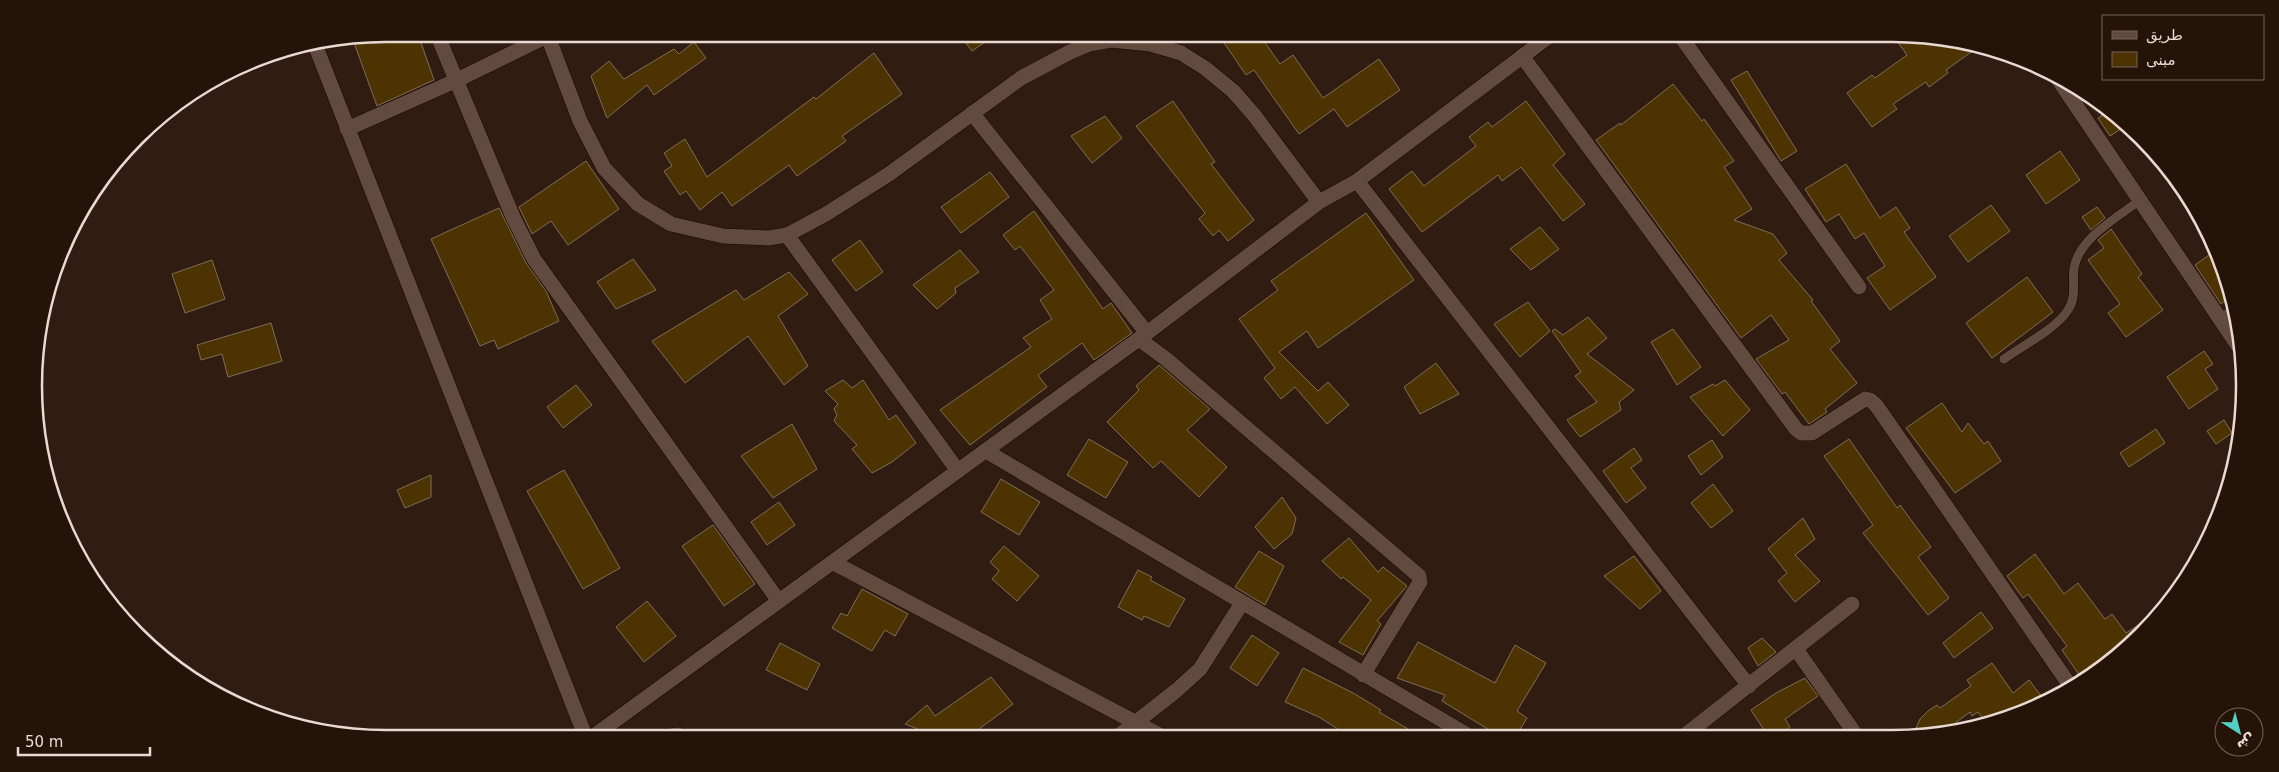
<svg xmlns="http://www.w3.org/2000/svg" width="2279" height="772" font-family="'DejaVu Sans','Noto Sans Arabic',sans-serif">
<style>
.building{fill:#4d3302;stroke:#7e6e58}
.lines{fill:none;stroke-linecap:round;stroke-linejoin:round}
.lane-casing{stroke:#180600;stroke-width:10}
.street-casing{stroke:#180600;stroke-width:16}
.secondary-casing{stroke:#180600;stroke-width:16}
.lane{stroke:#624a3e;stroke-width:9}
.street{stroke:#624a3e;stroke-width:15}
.secondary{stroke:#624a3e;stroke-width:15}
.rim{fill:none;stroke:#e8d9d2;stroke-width:2.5}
</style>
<rect width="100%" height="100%" fill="#311c11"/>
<path class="building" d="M386 34H418L434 80 377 106 353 40 365 36Z
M959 34H997L972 51Z
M1218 34H1259L1280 64 1293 55 1323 98 1379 59 1400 90 1347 127 1334 109 1299 134 1254 70 1246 75Z
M1892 34 1981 45 1946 70 1948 73 1929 87 1926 82 1893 104 1897 109 1872 127 1847 93 1872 75 1875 78 1907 55Z
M694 42 706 58 654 95 647 85 607 118 591 76 609 61 624 79 674 49 679 54Z
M874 53 902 94 842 136 846 141 797 176 789 165 732 206 722 192 700 210 686 191 680 195 664 171 672 166 664 153 685 139 707 177 814 97 816 99Z
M1747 71 1797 151 1781 161 1731 80Z
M1673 84 1702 121 1704 119 1734 161 1724 167 1752 209 1734 220 1773 234 1787 253 1779 260 1813 300 1811 301 1840 341 1830 349 1857 383 1825 409 1827 412 1809 424 1785 392 1782 394 1756 359 1789 340 1771 315 1741 338 1596 140 1620 123 1621 125Z
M1173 101 1215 162 1211 164 1254 220 1228 241 1219 230 1213 236 1199 219 1205 213 1136 126Z
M1526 101 1565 154 1553 165 1585 204 1563 221 1521 167 1502 181 1498 175 1422 232 1389 189 1412 171 1424 186 1476 146 1469 137 1488 122 1492 127Z
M2111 110 2127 125 2110 136 2098 118Z
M1105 116 1122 138 1092 163 1071 136Z
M2060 151 2080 180 2046 204 2026 175Z
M586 161 619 209 568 245 551 221 532 234 519 207Z
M1846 164 1880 218 1896 207 1910 228 1904 232 1936 277 1890 310 1867 278 1885 266 1864 233 1855 239 1839 214 1826 222 1805 189Z
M990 172 1009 197 961 233 941 207Z
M1991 205 2010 231 1968 262 1949 236Z
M2097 207 2105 218 2091 230 2082 217Z
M499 208 526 263 546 291 559 321 498 349 494 340 480 346 431 239Z
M1034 211 1103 309 1111 303 1132 333 1094 360 1082 343 1038 375 1047 387 970 445 940 410 1031 347 1023 338 1052 319 1040 300 1054 290 1020 246 1015 250 1003 235Z
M1366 213 1414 280 1318 348 1307 331 1279 352 1318 391 1328 382 1349 405 1327 424 1295 387 1281 399 1264 378 1275 368 1239 319 1278 290 1271 281Z
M1540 227 1559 249 1531 270 1510 249Z
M2111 229 2142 274 2138 277 2163 310 2126 337 2108 313 2120 304 2088 260 2104 248 2098 240Z
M860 240 883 272 856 291 832 260Z
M960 250 979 272 955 288 956 293 937 309 913 285Z
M2216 250 2226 272 2232 295 2221 304 2195 265Z
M633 259 656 290 616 309 597 282Z
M212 260 225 299 185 313 172 274Z
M789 272 808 294 778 316 808 366 784 385 748 336 685 383 652 341 736 290 744 300Z
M2027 277 2053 312 1992 358 1966 323Z
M1528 302 1550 331 1520 357 1494 324Z
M1588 317 1607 338 1587 354 1634 390 1619 402 1621 410 1580 437 1567 420 1597 402 1575 376 1581 372 1552 331 1555 329 1563 335Z
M271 323 282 361 228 377 222 354 201 360 197 345Z
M1673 329 1701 367 1677 385 1651 342Z
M2204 351 2213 364 2205 369 2218 389 2189 409 2167 377Z
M1436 363 1459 394 1420 414 1404 387Z
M1159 365 1210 409 1187 430 1227 467 1199 497 1161 461 1153 468 1107 422 1139 390 1136 386Z
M843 380 852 388 863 380 889 420 896 415 916 443 892 462 872 473 852 449 857 445 834 421 837 415 834 409 838 404 825 391Z
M1725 380 1750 410 1723 436 1690 397 1713 384 1715 386Z
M576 385 592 405 563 428 547 407Z
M1942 403 1962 432 1968 423 1984 444 1988 441 2001 461 1955 493 1906 428Z
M2224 420 2232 433 2216 444 2207 431Z
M792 424 817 469 773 498 741 456Z
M2156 429 2165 443 2129 467 2120 453Z
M1089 439 1128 462 1106 498 1067 475Z
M1849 439 1897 508 1900 505 1931 547 1918 557 1949 598 1928 615 1863 533 1873 525 1824 456Z
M1712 440 1723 457 1701 475 1688 456Z
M1634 448 1642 460 1631 468 1646 488 1626 503 1603 471Z
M564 470 620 568 583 589 527 491Z
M431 475V497L405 508 397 490Z
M1001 479 1040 502 1019 535 981 512Z
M1713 484 1733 511 1711 528 1691 503Z
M1282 497 1296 518 1292 534 1274 549 1255 527Z
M779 502 795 525 767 545 751 522Z
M1803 518 1815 539 1795 555 1820 581 1795 602 1778 581 1787 573 1768 549Z
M713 525 755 584 724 606 682 546Z
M1349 538 1378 572 1383 567 1407 586 1377 621 1381 624 1363 655 1339 642 1371 600 1343 577 1341 579 1322 561Z
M1004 546 1039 576 1017 601 992 579 999 571 990 562Z
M1259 551 1284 566 1265 605 1235 587Z
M2035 554 2064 594 2078 583 2105 619 2112 614 2126 633 2149 618 2151 620 2125 651 2082 679 2062 650 2067 646 2028 594 2023 598 2007 576Z
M1634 556 1661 591 1640 609 1604 576Z
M1138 570 1152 577 1150 580 1185 599 1169 627 1144 616 1142 620 1118 607Z
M862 589 908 614 895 636 885 630 872 651 832 628 841 613 847 616Z
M647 601 676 636 644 662 616 627Z
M1981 612 1993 628 1954 658 1943 643Z
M1252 635 1279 653 1257 686 1230 668Z
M1762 638 1776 652 1758 666 1748 648Z
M1418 642 1495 683 1515 645 1546 663 1517 711 1527 718 1516 736H1499L1442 701 1445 695 1397 678Z
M780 643 820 664 807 690 766 670Z
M1992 663 2013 693 2029 680 2042 697 2027 708 1985 721 1978 712 1972 716 1970 712 1939 735H1913L1920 719 1928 711 1937 705 1940 708 1971 686 1967 680Z
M1303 668 1355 694 1381 710 1379 712 1420 736H1349L1319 717 1285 702Z
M991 677 1013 704 968 737H938L905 724 927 705 935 716Z
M1805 678 1818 696 1785 719 1790 727 1778 736H1768L1751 710 1776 693Z"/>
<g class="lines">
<g class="lane-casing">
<path id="lane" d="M2220 319 2235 308
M2004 359C2022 346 2057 328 2068 310 2077 296 2072 283 2074 268 2079 238 2117 218 2140 200"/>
</g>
<g class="street-casing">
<path id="street" d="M437 34 513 217 534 259 778 600
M1679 34 1859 287
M1522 56 1796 429 1801 433H1812L1865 399 1870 400 1876 405 2071 687
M2054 73 2243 353
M972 113 1147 333
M347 129 455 81 551 34
M1357 181 1749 686
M787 235 958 471
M1139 339 1166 359 1419 576 1420 582 1363 675
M986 451 1469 736
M834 563 1163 737
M1796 649 1856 735
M1684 736 1852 604
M1117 737 1177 690 1200 669 1242 603
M656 738 678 735 687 738"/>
</g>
<g class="secondary-casing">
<path id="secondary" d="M547 34 580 121 604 168 638 204 671 224 723 236 768 238 787 235 826 214 889 174 1021 78 1070 52 1089 44 1111 40 1150 44 1181 53 1205 68 1233 91 1254 115 1319 202
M314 42 586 738
M591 738 1147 333 1319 202 1357 181 1552 34"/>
</g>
<use href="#lane" class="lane"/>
<use href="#street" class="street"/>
<use href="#secondary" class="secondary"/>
</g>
<path d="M0 0H2279V772H0ZM386 42H1892A344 344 0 0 1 2236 386V386A344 344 0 0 1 1892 730H386A344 344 0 0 1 42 386V386A344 344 0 0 1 386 42Z" fill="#261308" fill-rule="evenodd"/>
<path class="rim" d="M386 42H1892A344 344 0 0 1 2236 386V386A344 344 0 0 1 1892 730H386A344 344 0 0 1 42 386V386A344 344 0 0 1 386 42Z"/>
<rect x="2102" y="15" width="162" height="65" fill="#261308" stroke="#746259"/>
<rect x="2112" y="31" width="25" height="8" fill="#624a3e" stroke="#746259"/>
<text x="2146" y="40" font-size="15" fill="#e8d9d2">طريق</text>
<rect x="2112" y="52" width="25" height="15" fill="#4d3302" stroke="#746259"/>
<text x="2146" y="65" font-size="15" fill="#e8d9d2">مبنى</text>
<g transform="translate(2239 732) rotate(144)"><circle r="24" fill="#261308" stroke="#746259"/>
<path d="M0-4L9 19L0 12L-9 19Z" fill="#56cec4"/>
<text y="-8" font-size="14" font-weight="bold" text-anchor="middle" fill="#e8d9d2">ش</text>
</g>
<path d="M18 747v8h132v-8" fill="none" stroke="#e8d9d2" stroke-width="2.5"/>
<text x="25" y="747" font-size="15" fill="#e8d9d2" stroke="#261308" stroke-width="4" paint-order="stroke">50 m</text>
</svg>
